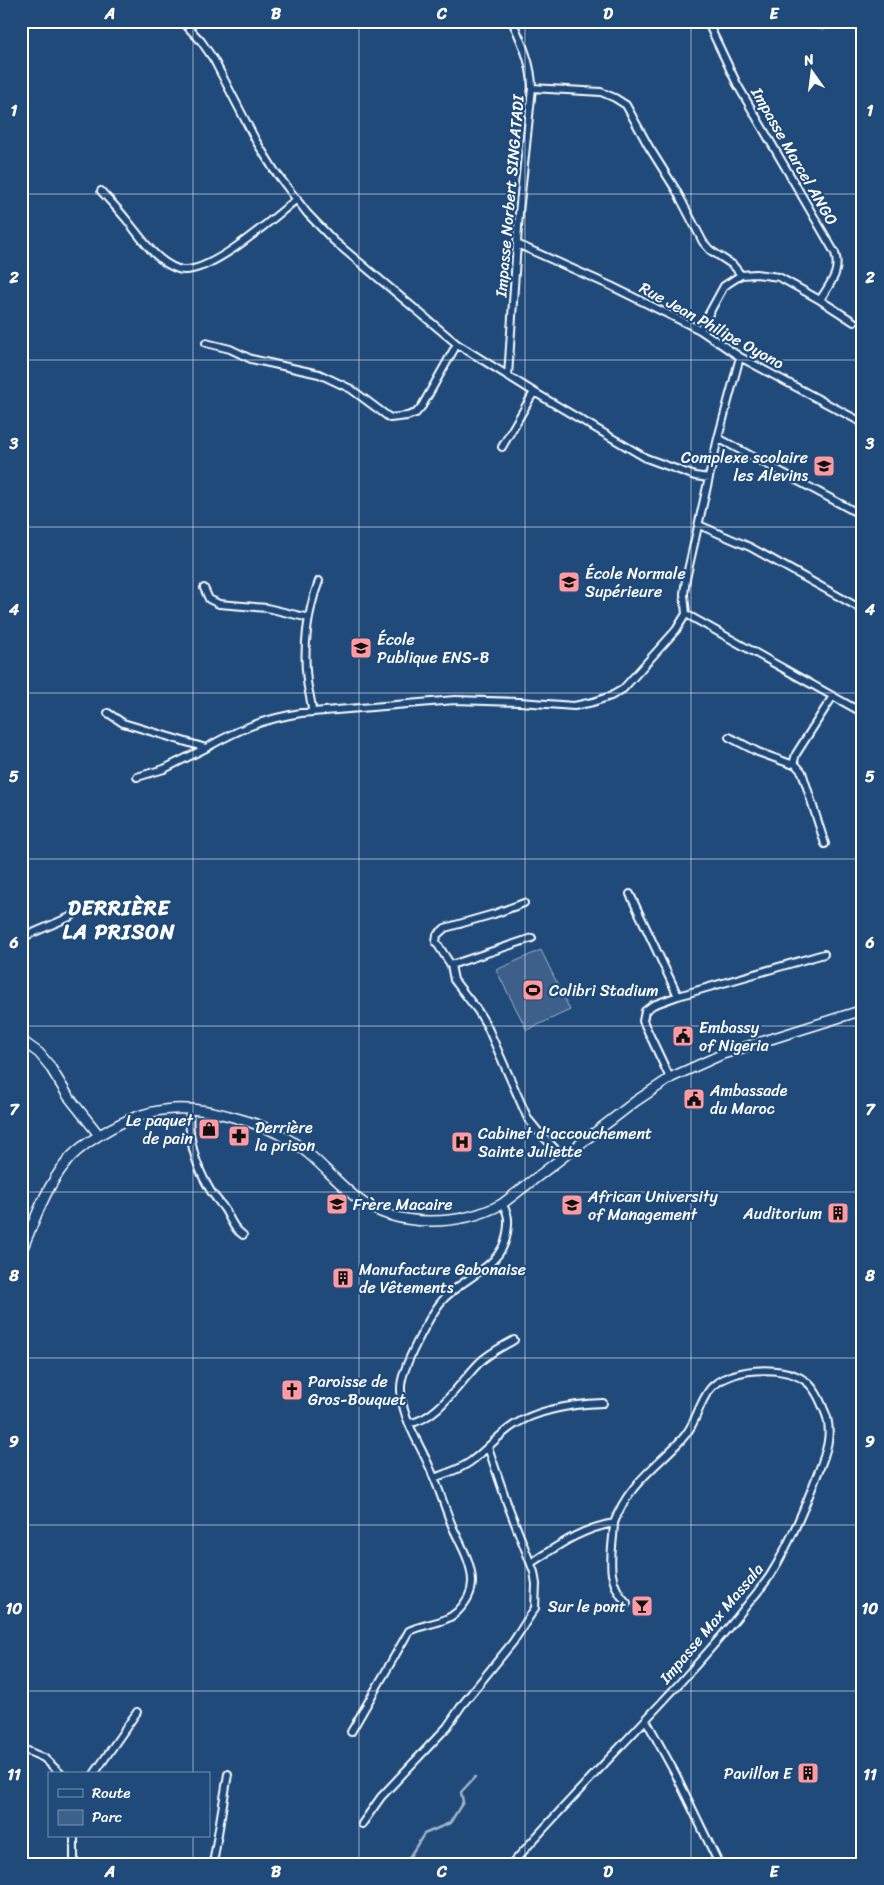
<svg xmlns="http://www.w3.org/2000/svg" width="884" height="1885" font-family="Sriracha,sans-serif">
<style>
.green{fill:#3c618b;stroke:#9eb0c5}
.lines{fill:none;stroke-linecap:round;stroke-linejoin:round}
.stream{stroke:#a3b5c8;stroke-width:2.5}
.river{stroke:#6583a4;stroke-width:15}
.minor-casing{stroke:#fff;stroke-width:10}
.secondary-casing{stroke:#fff;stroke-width:12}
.minor{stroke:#1f4a7a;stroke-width:6}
.secondary{stroke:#1f4a7a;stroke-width:9}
.grid{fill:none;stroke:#fff;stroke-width:1;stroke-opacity:0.55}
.labels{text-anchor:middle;stroke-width:4.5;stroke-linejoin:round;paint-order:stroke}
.street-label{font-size:16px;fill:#fff;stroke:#1f4a7a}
.poi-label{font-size:16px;fill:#fff;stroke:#1f4a7a;text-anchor:start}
.district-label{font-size:21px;font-weight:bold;letter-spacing:1px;fill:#fff;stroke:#1f4a7a}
.neatline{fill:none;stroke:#fff;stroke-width:2}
.grid-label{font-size:16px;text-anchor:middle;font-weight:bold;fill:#fff}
</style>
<rect width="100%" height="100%" fill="#1f4a7a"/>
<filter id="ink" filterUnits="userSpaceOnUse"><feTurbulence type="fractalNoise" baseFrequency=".02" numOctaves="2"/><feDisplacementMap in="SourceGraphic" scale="10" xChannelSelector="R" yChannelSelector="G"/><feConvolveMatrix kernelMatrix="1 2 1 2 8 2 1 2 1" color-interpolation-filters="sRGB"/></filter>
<g filter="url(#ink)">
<path class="green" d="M541 950 570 1010 527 1030 496 970Z"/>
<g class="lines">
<path class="stream" d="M405 1864 424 1834 450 1823 463 1802 461 1792 475 1777"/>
<path class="river" d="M816 21 823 23"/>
<g class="minor-casing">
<path id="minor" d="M182 21 201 41 214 60 256 141 274 170 307 213 334 241 457 344 534 392 646 458 695 476 709 478
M532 88 601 92 615 98 626 105 649 147 676 190 703 242 710 250 733 265 741 275
M101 191C109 200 118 209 126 219 141 237 155 261 178 269 206 279 274 217 297 199
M517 244 611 286 700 330 740 357 863 423
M820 300 854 322
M700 330 724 286 741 275 756 274 779 277 820 300C830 283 841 273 835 253L737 84 707 21
M206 343 230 349 251 359 319 374 351 389 390 418 407 416 416 413 422 406 457 344
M508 376 519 213 532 88C532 65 522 42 512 21
M718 438 863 516
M502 447 534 392
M699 525 750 547 863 610
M204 588 209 599 219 604 267 608 309 618
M686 614 684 594 686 579 718 438 740 357
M686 614 863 713
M312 712C312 701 308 691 307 681 303 649 307 612 319 581
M108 713 123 723 206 748C239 729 263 719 301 713L455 700 520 702 574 706 593 702 611 696 623 689 676 630 686 614
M729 737 758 752 791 764
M794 761 796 754 833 696
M796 765 802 772 825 844
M137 777 164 769 206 748
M630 894 678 996
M524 903 494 914 445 928 437 935 436 942 451 965 454 980 478 1011 487 1026 528 1119 537 1130 563 1157
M21 938 72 916
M451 965 532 938
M670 1078 643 1021 645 1011 653 1005 678 996 824 954
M190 1108C187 1135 195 1165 209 1188 213 1196 220 1202 225 1210 231 1220 233 1228 243 1235
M409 1423C436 1421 461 1381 479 1363 489 1353 502 1347 514 1340
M434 1478C446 1473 459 1470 470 1462 486 1451 498 1435 514 1425 539 1409 575 1404 603 1403
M531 1563C559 1545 580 1529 614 1523
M646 1720 676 1775 719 1864
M351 1732 409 1631C425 1623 444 1624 457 1612 465 1604 472 1593 472 1582 472 1563 461 1545 453 1528 445 1509 439 1488 430 1468 419 1442 400 1416 401 1387 401 1369 429 1317 441 1302 461 1277 502 1269 507 1233 509 1221 509 1214 502 1204
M21 1748 44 1758 61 1774
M94 1774 137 1712
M362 1824 381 1797 447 1727 462 1705 513 1642 535 1608 536 1584 534 1572 507 1503 488 1447
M74 1836V1864
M213 1864 228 1774
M512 1864C569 1799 630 1738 687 1675 708 1652 728 1629 747 1605 755 1595 764 1585 771 1574 789 1545 802 1514 814 1483 823 1460 835 1436 825 1412 820 1400 815 1387 804 1380 781 1364 728 1368 710 1389 698 1404 696 1425 682 1439 656 1467 628 1484 614 1523 613 1552 603 1579 627 1603
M621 1864 625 1860 633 1861 635 1864"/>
</g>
<g class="secondary-casing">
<path id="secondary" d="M21 1040 39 1053 49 1065 68 1096 99 1135
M21 1252C34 1222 45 1189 65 1164 74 1151 90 1141 103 1133 147 1106 184 1103 233 1117 252 1122 269 1128 286 1138 314 1153 333 1180 358 1199 397 1229 461 1226 502 1204L636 1101 672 1077 723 1054 863 1010"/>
</g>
<use href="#minor" class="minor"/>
<use href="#secondary" class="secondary"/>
</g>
</g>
<path class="grid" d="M193 21V1774M359 21V1864M525 21V1864M691 21V1864M21 194H863M21 360H863M21 527H863M21 693H863M21 859H863M21 1026H863M21 1192H863M21 1358H863M21 1525H863M21 1691H863M193 1836V1864"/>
<defs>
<g id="school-square" transform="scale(1.125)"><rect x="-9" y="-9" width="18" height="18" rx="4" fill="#ff9aa2" stroke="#1f4a7a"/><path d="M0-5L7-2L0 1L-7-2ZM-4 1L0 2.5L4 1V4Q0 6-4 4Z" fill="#111"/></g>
<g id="university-square" transform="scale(1.125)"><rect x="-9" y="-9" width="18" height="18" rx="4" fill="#ff9aa2" stroke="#1f4a7a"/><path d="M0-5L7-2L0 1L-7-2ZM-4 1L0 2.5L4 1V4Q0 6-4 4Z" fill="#111"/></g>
<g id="stadium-square" transform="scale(1.125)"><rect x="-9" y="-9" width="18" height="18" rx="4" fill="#ff9aa2" stroke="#1f4a7a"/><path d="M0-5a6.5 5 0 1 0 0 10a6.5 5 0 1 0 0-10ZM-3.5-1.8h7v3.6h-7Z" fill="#111"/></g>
<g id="civic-square" transform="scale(1.125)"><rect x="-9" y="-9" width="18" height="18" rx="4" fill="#ff9aa2" stroke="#1f4a7a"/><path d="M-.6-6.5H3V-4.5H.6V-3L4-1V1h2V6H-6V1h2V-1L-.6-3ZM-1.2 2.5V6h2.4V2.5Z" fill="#111"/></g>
<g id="shop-square" transform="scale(1.125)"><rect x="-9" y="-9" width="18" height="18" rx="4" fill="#ff9aa2" stroke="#1f4a7a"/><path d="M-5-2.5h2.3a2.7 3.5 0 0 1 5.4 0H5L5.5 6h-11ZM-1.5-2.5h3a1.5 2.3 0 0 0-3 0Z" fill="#111"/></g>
<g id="pharmacy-square" transform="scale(1.125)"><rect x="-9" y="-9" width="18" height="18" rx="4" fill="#ff9aa2" stroke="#1f4a7a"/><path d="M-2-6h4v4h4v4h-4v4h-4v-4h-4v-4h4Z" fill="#111"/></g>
<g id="hospital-square" transform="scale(1.125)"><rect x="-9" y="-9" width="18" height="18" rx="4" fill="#ff9aa2" stroke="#1f4a7a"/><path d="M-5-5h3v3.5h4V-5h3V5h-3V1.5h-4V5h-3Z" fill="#111"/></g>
<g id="building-square" transform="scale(1.125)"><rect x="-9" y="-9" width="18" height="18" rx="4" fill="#ff9aa2" stroke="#1f4a7a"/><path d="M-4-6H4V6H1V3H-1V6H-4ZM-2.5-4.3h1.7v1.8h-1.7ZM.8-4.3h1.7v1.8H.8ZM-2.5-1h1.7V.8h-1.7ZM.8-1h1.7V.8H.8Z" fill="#111"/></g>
<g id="church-square" transform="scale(1.125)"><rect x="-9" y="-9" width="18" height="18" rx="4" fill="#ff9aa2" stroke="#1f4a7a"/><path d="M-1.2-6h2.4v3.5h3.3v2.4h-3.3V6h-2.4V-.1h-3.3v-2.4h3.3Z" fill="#111"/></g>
<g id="bar-square" transform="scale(1.125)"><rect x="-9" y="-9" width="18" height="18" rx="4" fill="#ff9aa2" stroke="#1f4a7a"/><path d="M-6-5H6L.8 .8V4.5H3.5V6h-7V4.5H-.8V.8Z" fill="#111"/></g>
</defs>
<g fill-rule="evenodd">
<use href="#school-square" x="824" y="466"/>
<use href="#university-square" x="569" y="582"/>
<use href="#school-square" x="361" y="648"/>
<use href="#stadium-square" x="533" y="990"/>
<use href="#civic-square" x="683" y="1036"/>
<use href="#civic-square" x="694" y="1099"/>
<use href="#shop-square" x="209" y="1129"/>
<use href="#pharmacy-square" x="239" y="1136"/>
<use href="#hospital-square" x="462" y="1142"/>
<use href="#school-square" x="337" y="1204"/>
<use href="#university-square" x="572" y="1205"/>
<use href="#building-square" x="838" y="1213"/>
<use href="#building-square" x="343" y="1278"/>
<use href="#church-square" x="292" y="1390"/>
<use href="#bar-square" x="642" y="1606"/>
<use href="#building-square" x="808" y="1773"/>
</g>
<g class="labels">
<g class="street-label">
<text transform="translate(795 156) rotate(60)" y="6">Impasse Marcel ANGO</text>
<text transform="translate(509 196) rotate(-85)" y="6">Impasse Norbert SINGATADI</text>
<text transform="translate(712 325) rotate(29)" y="6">Rue Jean Philipe Oyono</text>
<text transform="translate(711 1623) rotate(-50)" y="6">Impasse Max Massala</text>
</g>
<g class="poi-label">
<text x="808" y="463" text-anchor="end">Complexe scolaire<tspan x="808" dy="18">les Alevins</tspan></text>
<text x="585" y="579">École Normale<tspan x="585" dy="18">Supérieure</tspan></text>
<text x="377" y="645">École<tspan x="377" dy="18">Publique ENS-B</tspan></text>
<text x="549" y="996">Colibri Stadium</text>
<text x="699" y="1033">Embassy<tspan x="699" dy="18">of Nigeria</tspan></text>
<text x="710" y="1096">Ambassade<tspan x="710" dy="18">du Maroc</tspan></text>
<text x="193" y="1126" text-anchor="end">Le paquet<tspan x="193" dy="18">de pain</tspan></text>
<text x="255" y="1133">Derrière<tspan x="255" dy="18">la prison</tspan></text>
<text x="478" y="1139">Cabinet d'accouchement<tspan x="478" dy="18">Sainte Juliette</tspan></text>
<text x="588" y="1202">African University<tspan x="588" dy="18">of Management</tspan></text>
<text x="353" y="1210">Frère Macaire</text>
<text x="822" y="1219" text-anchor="end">Auditorium</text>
<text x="359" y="1275">Manufacture Gabonaise<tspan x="359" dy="18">de Vêtements</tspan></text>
<text x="308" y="1387">Paroisse de<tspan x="308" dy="18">Gros-Bouquet</tspan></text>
<text x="626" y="1612" text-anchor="end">Sur le pont</text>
<text x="792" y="1779" text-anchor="end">Pavillon E</text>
</g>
<g class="district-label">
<text x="119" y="915">DERRIÈRE<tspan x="119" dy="24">LA PRISON</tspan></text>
</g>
</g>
<rect width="884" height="1885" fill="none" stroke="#1f4a7a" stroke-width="55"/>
<rect x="48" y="1772" width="162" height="65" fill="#1f4a7a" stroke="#7992af"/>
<rect x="58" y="1789" width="25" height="8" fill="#1f4a7a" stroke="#7992af"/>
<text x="92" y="1798" font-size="15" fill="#ffffff">Route</text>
<rect x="58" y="1810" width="25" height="15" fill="#3c618b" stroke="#7992af"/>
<text x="92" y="1822" font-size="15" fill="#ffffff">Parc</text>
<g transform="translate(812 72) rotate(346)" stroke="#1f4a7a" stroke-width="4" paint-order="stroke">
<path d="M0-4L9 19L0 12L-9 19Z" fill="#ffffff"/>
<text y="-8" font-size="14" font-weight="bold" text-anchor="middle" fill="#ffffff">N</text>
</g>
<rect x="28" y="28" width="828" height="1830" class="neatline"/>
<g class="grid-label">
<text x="110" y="19">A</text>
<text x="276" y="19">B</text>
<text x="442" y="19">C</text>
<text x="608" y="19">D</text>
<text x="774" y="19">E</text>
<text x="14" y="116">1</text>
<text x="870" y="116">1</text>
<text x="14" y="283">2</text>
<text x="870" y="283">2</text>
<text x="14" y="449">3</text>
<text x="870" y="449">3</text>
<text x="14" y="615">4</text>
<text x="870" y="615">4</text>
<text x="14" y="782">5</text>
<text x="870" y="782">5</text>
<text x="14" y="948">6</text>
<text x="870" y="948">6</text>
<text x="14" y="1115">7</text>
<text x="870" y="1115">7</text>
<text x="14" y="1281">8</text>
<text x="870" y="1281">8</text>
<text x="14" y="1447">9</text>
<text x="870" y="1447">9</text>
<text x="14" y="1614">10</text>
<text x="870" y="1614">10</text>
<text x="14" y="1780">11</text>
<text x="870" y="1780">11</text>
<text x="110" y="1877">A</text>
<text x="276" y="1877">B</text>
<text x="442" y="1877">C</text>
<text x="608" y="1877">D</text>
<text x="774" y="1877">E</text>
</g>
</svg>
